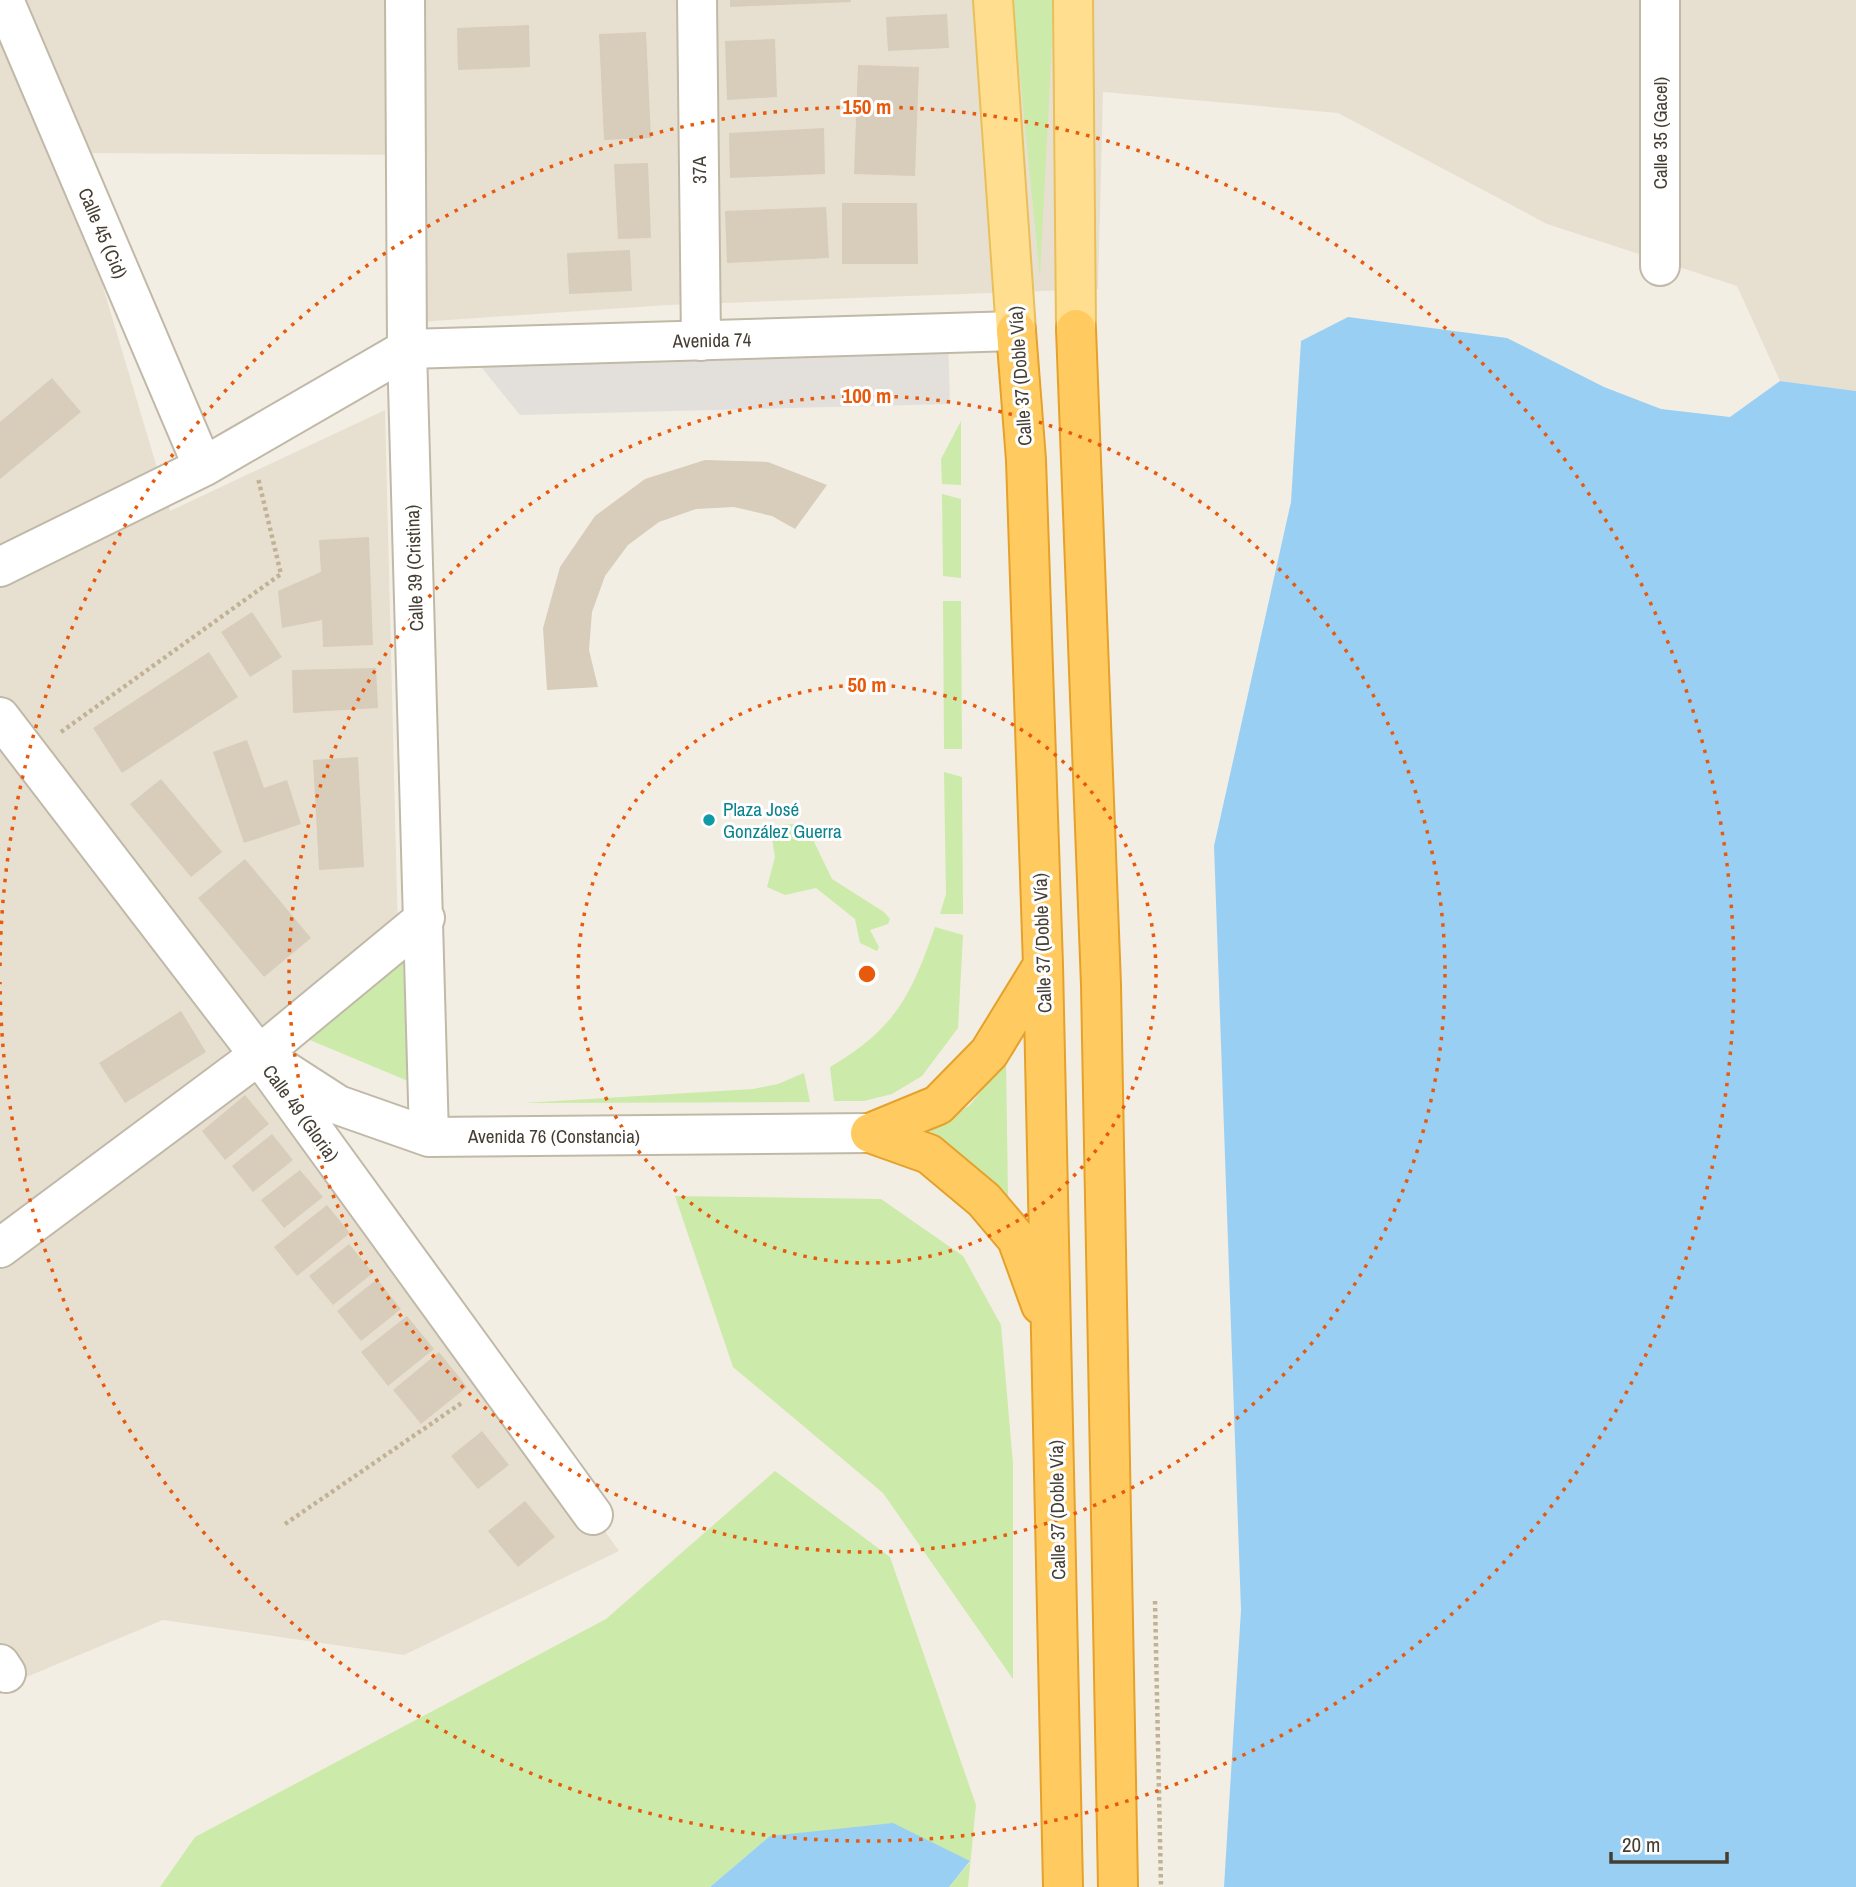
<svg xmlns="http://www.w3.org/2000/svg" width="1856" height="1887" font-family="'Archivo Narrow',sans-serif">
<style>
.residential{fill:#e7e0d1}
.green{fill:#cceaa9}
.parking{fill:#e3e0dc}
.water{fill:#9acff4}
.building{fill:#d8ccbb}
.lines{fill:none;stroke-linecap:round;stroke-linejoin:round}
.minor-casing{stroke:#c1b9a8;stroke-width:42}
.major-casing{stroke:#eabf59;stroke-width:42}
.highway-casing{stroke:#e6a12a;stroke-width:42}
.path{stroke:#c1b295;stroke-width:4.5;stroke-dasharray:3.5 3.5;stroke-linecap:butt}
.minor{stroke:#fff;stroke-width:38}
.major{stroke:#ffdf8f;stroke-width:38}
.highway{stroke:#ffcb61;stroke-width:38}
.ring{fill:none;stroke:#e8590c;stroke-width:3.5;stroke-dasharray:3.5 7}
.culture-dot{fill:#0f9aa8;stroke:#fff;stroke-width:2.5}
.labels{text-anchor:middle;stroke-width:6;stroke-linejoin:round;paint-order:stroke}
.street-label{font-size:19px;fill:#453e33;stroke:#fff}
.culture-label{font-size:19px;fill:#0d838f;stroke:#fff;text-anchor:start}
.centre{fill:#e8590c;stroke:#fff;stroke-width:3.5}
.ring-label{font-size:21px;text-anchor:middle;font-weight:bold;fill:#e8590c;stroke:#fff;stroke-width:6;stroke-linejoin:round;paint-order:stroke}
</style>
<rect width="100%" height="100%" fill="#f3eee3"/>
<path class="residential" d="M0 0H1856V391L1780 381 1737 286 1547 224 1338 113 1103 92 1098 289 668 305 419 322V155L63 153 170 511 385 410 398 933 260 1047 619 1551 404 1655 163 1620 0 1688Z"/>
<path class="green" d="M1014 0H1054L1040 277 1016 35Z
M961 421V485L942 484 941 459Z
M942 494 961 499V578L943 576Z
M943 601H961L962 749H944Z
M944 772 962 777 963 914H940L946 894Z
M805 823 832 879 884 912 890 919 888 924 870 930 879 947 877 951 860 943 855 919 816 888 785 895 767 887 775 857 770 826Z
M935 927 963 935 958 1028 922 1076 892 1094 864 1101H834L830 1067C895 1029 911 996 935 927Z
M403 955 408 1081 305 1038Z
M1006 1060 1008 1200 923 1136 970 1105Z
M804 1073 810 1102 524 1103 753 1089 778 1084Z
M675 1196 881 1199 963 1256 1001 1325 1013 1464V1679L883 1493 733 1367Z
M775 1471 890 1557 976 1805 968 1887H949L970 1862 770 1836 710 1887H160L195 1837 606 1619Z"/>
<path class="parking" d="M948 334 950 404 520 415 465 347Z"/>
<path class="water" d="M1348 317 1507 338 1604 387 1661 409 1730 417 1780 381 1856 391V1887H1224L1241 1610 1214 846 1291 502 1301 341Z
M893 1823 970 1861 949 1887H710L770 1836Z"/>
<path class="building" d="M730 0H851V2L730 7Z
M947 14 949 48 888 51 886 17Z
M529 25 530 67 458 70 457 28Z
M646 32 651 138 604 140 599 34Z
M775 39 777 97 727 100 725 41Z
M858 65 919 67 915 176 854 174Z
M824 128 825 174 730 178 729 133Z
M648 163 651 238 618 239 614 164Z
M842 203H917L918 264H842Z
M826 207 829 258 727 263 725 211Z
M630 250 632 291 569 294 567 253Z
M52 378 81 412 0 479V422Z
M705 460 768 462 827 485 795 529 772 516 734 507 696 509 659 522 628 545 605 576 592 612 589 650 598 687 547 690 543 628 560 567 595 516 645 479Z
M369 537 373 645 323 647 322 620 282 628 278 591 321 572 319 540Z
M252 612 282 657 250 677 221 632Z
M209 652 238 697 122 773 93 728Z
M376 668 378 708 293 713 292 670Z
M247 740 264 788 287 780 301 824 244 843 213 752Z
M358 757 364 867 319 870 313 760Z
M161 779 222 852 191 877 130 804Z
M245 859 311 938 264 977 198 898Z
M181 1011 206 1052 125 1103 99 1063Z
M245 1095 269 1124 225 1160 202 1131Z
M272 1134 293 1160 253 1192 232 1166Z
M300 1170 323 1197 284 1228 261 1200Z
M327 1205 350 1233 297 1276 274 1247Z
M349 1244 373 1273 333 1305 309 1276Z
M377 1279 401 1309 361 1341 337 1311Z
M407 1316 434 1349 388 1386 361 1352Z
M439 1352 467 1387 421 1424 393 1390Z
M482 1431 509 1465 478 1489 451 1456Z
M525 1501 555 1537 518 1567 488 1531Z"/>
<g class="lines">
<g class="minor-casing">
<path id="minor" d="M4 0 203 467
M405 0 407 349 429 1137
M697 0 701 341
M1660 0V266
M0 567 203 467 407 349 1016 331
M0 717 259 1055 593 1515
M276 1065 338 1105 429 1137 870 1133
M0 1248 259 1055 425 918
M0 1664 6 1673"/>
</g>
<g class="major-casing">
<path id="major" d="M993 0 1016 331
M1073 0 1076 329"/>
</g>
<g class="highway-casing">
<path id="highway" d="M1076 329 1101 985 1118 1887
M1016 331 1026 460 1043 965 1063 1887
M870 1133 929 1154 984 1200 1017 1239 1041 1305
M870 1133 938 1105 989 1053 1043 965"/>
</g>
<path class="path" d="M61 732 281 574 258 478
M285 1524 463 1402
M1155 1601 1161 1887"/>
<use href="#minor" class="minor"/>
<use href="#major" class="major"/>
<use href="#highway" class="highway"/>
</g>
<g class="ring">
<circle cx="867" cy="974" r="289"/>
<circle cx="867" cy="974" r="578"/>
<path d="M0 966A867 867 0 1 1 0 982"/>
</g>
<circle class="culture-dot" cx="709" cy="820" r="7"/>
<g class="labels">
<g class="street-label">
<text transform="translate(1660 133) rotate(-90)" y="7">Calle 35 (Gacel)</text>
<text transform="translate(699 170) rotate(-91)" y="7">37A</text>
<text transform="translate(103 233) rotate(67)" y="7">Calle 45 (Cid)</text>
<text transform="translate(712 340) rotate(-1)" y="7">Avenida 74</text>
<text transform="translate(1020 376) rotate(-94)" y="7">Calle 37 (Doble Vía)</text>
<text transform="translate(414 568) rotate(-92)" y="7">Calle 39 (Cristina)</text>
<text transform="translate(1042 943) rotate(-92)" y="7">Calle 37 (Doble Vía)</text>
<text transform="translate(301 1113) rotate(54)" y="7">Calle 49 (Gloria)</text>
<text x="554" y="1143">Avenida 76 (Constancia)</text>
<text transform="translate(1057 1510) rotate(-91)" y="7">Calle 37 (Doble Vía)</text>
</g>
<g class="culture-label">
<text x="723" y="816">Plaza José<tspan x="723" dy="22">González Guerra</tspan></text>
</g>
</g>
<circle cx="867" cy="974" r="10" class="centre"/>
<g class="ring-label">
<text x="867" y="114">150 m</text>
<text x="867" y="403">100 m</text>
<text x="867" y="692">50 m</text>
</g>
<path d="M1611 1852v10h116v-10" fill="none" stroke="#453e33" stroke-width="3.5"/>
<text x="1622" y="1852" font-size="21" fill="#453e33" stroke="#ffffff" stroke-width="5" paint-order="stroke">20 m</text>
</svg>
